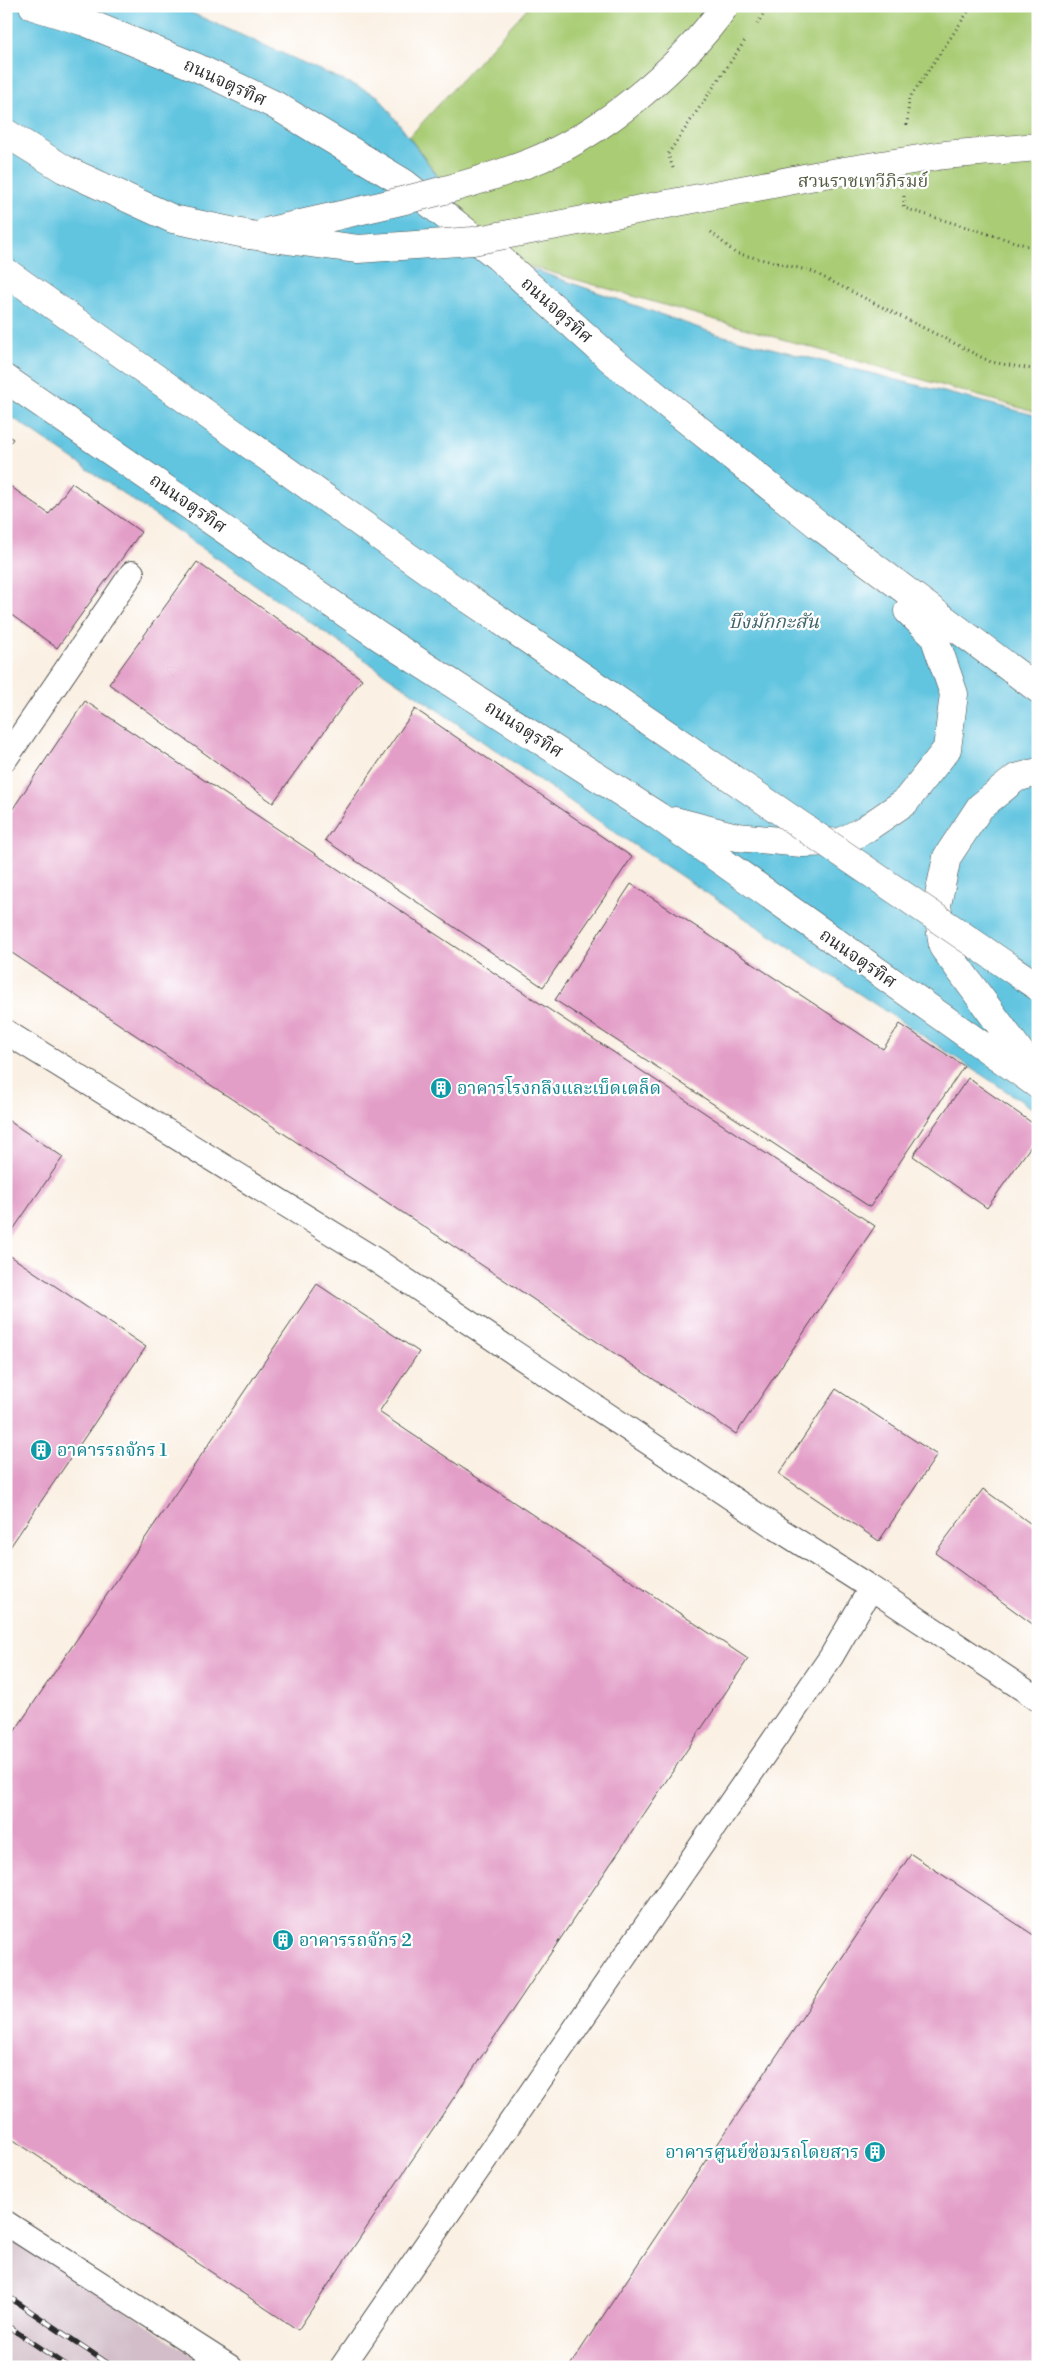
<svg xmlns="http://www.w3.org/2000/svg" width="1044" height="2373" font-family="'Libre Bodoni','Noto Serif Thai',serif">
<style>
.industrial{fill:#d2bdc8}
.green{fill:#a9cc75;stroke:#6a7c50}
.water{fill:#62c5e0;stroke:#467886}
.building{fill:#e39ec7}
.lines{fill:none;stroke-linecap:round;stroke-linejoin:round}
.service-casing{stroke:#4a4947;stroke-width:26}
.secondary-casing{stroke:#4a4947;stroke-width:29}
.motorway-casing{stroke:#4a4947;stroke-width:29}
.path{stroke:#4a4947;stroke-width:3;stroke-dasharray:1 4;stroke-linecap:butt}
.service{stroke:#fff;stroke-width:24}
.secondary{stroke:#fff;stroke-width:28}
.motorway{stroke:#fff;stroke-width:28}
.rail-casing{stroke:#2b2b2b;stroke-width:5.5}
.rail{stroke:#fff;stroke-width:4;stroke-dasharray:11;stroke-linecap:butt}
.motorway-bridge-casing{stroke:#4a4947;stroke-width:29;stroke-linecap:butt}
.motorway-bridge{stroke:#fff;stroke-width:28}
.labels{text-anchor:middle;stroke-width:4.5;stroke-linejoin:round;paint-order:stroke}
.street-label{font-size:18px;fill:#2b2b2b;stroke:#fff}
.park-label{font-size:18px;fill:#515b41;stroke:#fff}
.culture-label{font-size:18px;fill:#0d838f;stroke:#fff;text-anchor:start}
.water-label{font-size:19px;font-style:italic;fill:#3e616a;stroke:#fff}
</style>
<rect width="100%" height="100%" fill="#fff"/>
<filter id="ink" filterUnits="userSpaceOnUse"><feTurbulence type="fractalNoise" baseFrequency=".02" numOctaves="2"/><feDisplacementMap in="SourceGraphic" scale="10" xChannelSelector="R" yChannelSelector="G"/><feConvolveMatrix kernelMatrix="1 2 1 2 8 2 1 2 1" color-interpolation-filters="sRGB"/></filter>
<filter id="wash" filterUnits="userSpaceOnUse"><feTurbulence type="fractalNoise" baseFrequency=".0096" numOctaves="4" result="noise"/><feDisplacementMap in="SourceGraphic" scale="20" xChannelSelector="R" yChannelSelector="G"/><feGaussianBlur stdDeviation="1.12" result="paint"/><feColorMatrix in="noise" values="0 0 0 0 0 0 0 0 0 0 0 0 0 0 0 0 0 1.4 0 .05"/><feComposite in="paint" operator="in"/></filter>
<g filter="url(#wash)">
<rect width="100%" height="100%" fill="#faf0e3"/>
<path class="industrial" d="M6 2231 210 2367H6Z"/>
<path class="green" d="M529 6H1038V413L498 257 409 137Z"/>
<path class="water" d="M6 6H176L378 96 498 257 716 334 1038 416V1112L625 839 6 413Z"/>
<g id="blocks">
<path class="building" d="M6 434 13 439 6 448Z
M6 483 49 514 72 483 141 532 57 648 6 611Z
M197 562 362 679 273 803 109 684Z
M85 701 875 1226 736 1434 6 949V819Z
M415 709 632 857 543 987 325 840Z
M631 884 883 1049 900 1024 964 1066 870 1207 555 1000Z
M968 1078 1038 1127V1136L987 1208 913 1156Z
M6 1119 63 1157 6 1240Z
M6 1253 146 1347 6 1553Z
M317 1284 419 1352 379 1412 748 1659 298 2330 6 2135V1744Z
M836 1389 937 1455 879 1541 779 1474Z
M983 1489 1038 1529V1628L935 1553Z
M911 1854 1038 1938V2367H569Z"/>
</g>
</g>
<g filter="url(#ink)">
<use href="#blocks" fill-opacity="0" stroke="#4a4947" stroke-width="1"/>
<g class="lines">
<g class="service-casing">
<path id="service" d="M6 758 132 573
M6 1032 374 1259 772 1525 871 1588 831 1657 342 2367
M871 1588 1038 1699
M6 2223 230 2367"/>
</g>
<g class="secondary-casing">
<path id="secondary" d="M33 6 85 22 198 68 275 105 404 183 498 257 613 361 818 525 1038 689
M6 379 380 637 658 816 1038 1085
M675 821 737 837 802 843 841 842 864 830 905 802 947 749 954 694 934 636 908 611
M1037 1075 943 947 937 905 947 857 980 807 1016 778 1038 772"/>
</g>
<g class="motorway-casing">
<path id="motorway" d="M6 133 64 169 173 219 250 235"/>
</g>
<path class="path" d="M757 24 769 6
M907 125 909 99 972 6
M673 168 668 154 746 39
M904 196V208L1038 249
M711 232 735 253 811 271 991 362 1038 370"/>
<use href="#service" class="service"/>
<use href="#secondary" class="secondary"/>
<use href="#motorway" class="motorway"/>
<g class="rail-casing">
<path id="rail" d="M6 2295 113 2367
M6 2325 69 2367"/>
</g>
<use href="#rail" class="rail"/>
<g class="motorway-bridge-casing">
<path id="motorway-bridge" d="M266 232C354 211 445 195 529 163 600 136 681 68 725 6
M250 235 358 249 473 241 825 174 944 155 1038 147
M6 272 441 580 1038 987"/>
</g>
<use href="#motorway-bridge" class="motorway-bridge"/>
</g>
</g>
<defs>
<g id="building-disc" transform="scale(1.125)"><circle r="9.5" fill="#0f9aa8" stroke="#fff"/><path d="M-4-6H4V6H1V3H-1V6H-4ZM-2.5-4.3h1.7v1.8h-1.7ZM.8-4.3h1.7v1.8H.8ZM-2.5-1h1.7V.8h-1.7ZM.8-1h1.7V.8H.8Z" fill="#fff"/></g>
</defs>
<g fill-rule="evenodd">
<use href="#building-disc" x="441" y="1088"/>
<use href="#building-disc" x="41" y="1450"/>
<use href="#building-disc" x="283" y="1940"/>
<use href="#building-disc" x="875" y="2152"/>
</g>
<g class="labels">
<g class="street-label">
<text transform="translate(225 82) rotate(25)" y="6">ถนนจตุรทิศ</text>
<text transform="translate(557 310) rotate(42)" y="6">ถนนจตุรทิศ</text>
<text transform="translate(188 503) rotate(35)" y="6">ถนนจตุรทิศ</text>
<text transform="translate(524 729) rotate(33)" y="6">ถนนจตุรทิศ</text>
<text transform="translate(858 958) rotate(35)" y="6">ถนนจตุรทิศ</text>
</g>
<g class="park-label">
<text x="863" y="187">สวนราชเทวีภิรมย์</text>
</g>
<g class="culture-label">
<text x="457" y="1094">อาคารโรงกลึงและเบ็ดเตล็ด</text>
<text x="57" y="1456">อาคารรถจักร 1</text>
<text x="299" y="1946">อาคารรถจักร 2</text>
<text x="859" y="2158" text-anchor="end">อาคารศูนย์ซ่อมรถโดยสาร</text>
</g>
<g class="water-label">
<text x="774" y="628">บึงมักกะสัน</text>
</g>
</g>
<rect width="1044" height="2373" fill="none" stroke="#fff" stroke-width="25"/>
</svg>
